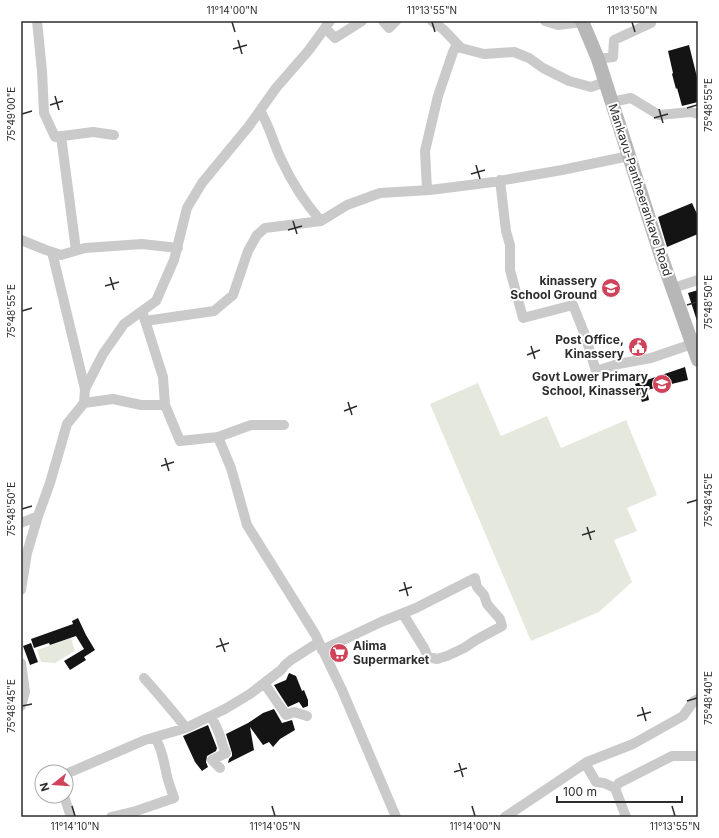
<svg xmlns="http://www.w3.org/2000/svg" width="719" height="838" font-family="Inter,sans-serif">
<style>
.green{fill:#e5e9dd}
.building{fill:#141414}
.lines{fill:none;stroke-linecap:round;stroke-linejoin:round}
.minor{stroke:#cacaca;stroke-width:10}
.secondary{stroke:#b7b7b7;stroke-width:14}
.ticks{fill:none;stroke:#2d2d2d;stroke-width:1.5}
.labels{text-anchor:middle;stroke-width:4;stroke-linejoin:round;paint-order:stroke}
.street-label{font-size:12px;fill:#2d2d2d;stroke:#fff}
.poi-label{font-size:12px;font-weight:bold;fill:#2d2d2d;stroke:#fff;text-anchor:end}
.neatline{fill:none;stroke:#2d2d2d;stroke-width:1.5}
.ticks-label{font-size:10px;text-anchor:middle;fill:#2d2d2d}
</style>
<rect width="100%" height="100%" fill="#fff"/>
<path class="green" d="M478 383 501 436 547 416 561 448 626 420 657 495 627 508 637 531 614 540 632 582 599 612 531 641 430 404Z
M71 638 75 651 55 663 41 662 37 650Z"/>
<path class="building" d="M689 45 698 81V102L682 106 677 88 676 89 672 74 673 73 668 51Z
M692 203 698 216V234L667 247 658 217Z
M698 290V320L697 321 688 293Z
M685 367 688 380 647 390 649 400 642 402 635 384Z
M78 618 86 635 95 650 84 657 86 660 70 670 64 661 84 649 76 636 50 645 49 643 34 648 31 639 73 624 72 621Z
M31 643 38 662 30 665 23 646Z
M343 647 347 654 336 661 331 653Z
M289 673 296 676 302 691 304 690 308 700V706L303 708 299 702 288 707 277 690 274 685 286 680Z
M274 709 282 723 292 720 295 730 280 739 273 747 269 742 263 745 250 727 254 750 228 763 229 759 232 756V753L226 734 248 723 263 713Z
M208 725 217 748 216 751 207 756 206 762 208 767 202 771 195 762 183 736Z"/>
<g class="lines">
<path class="minor" d="M37 21 42 71 44 113 55 137 93 132 114 135
M330 21 309 50 276 88 249 126 202 183 187 208 174 260 156 301 142 311 163 377 165 405 180 441 218 437 231 468 247 525 315 634 342 690 396 817
M383 21 389 28 396 21
M432 21 444 30 461 48 484 54 514 52 529 58 543 68 569 81 591 87 605 82
M545 21 558 25 582 22
M325 28 335 38 362 21
M598 59 613 57 614 40 651 23V21
M611 102 631 98 659 115 691 112 698 114
M260 111C270 126 273 143 281 159 291 181 305 203 321 221L347 205 380 193 430 190 493 182 562 170 629 156
M61 136 76 250
M500 180 506 231 510 245V270L523 318 573 305 585 335 596 371 618 364 651 358 692 344
M427 190 425 151 438 96 453 52 457 44
M21 240 46 250 61 255 85 248 142 244 178 248
M52 252 85 389 84 403
M673 288 698 280
M145 321 214 311 233 295 248 251 257 235 265 228 321 221
M85 389 103 354 124 324 142 311
M218 437 251 425H284
M21 523 38 516 50 483 67 424 84 403 113 399 141 405H165
M21 590 27 553 38 516
M322 650 381 622 416 608 475 578 477 587 484 595 487 604 500 619 502 626 476 640 464 648 447 656 437 659 428 657 424 648 403 614
M21 663 25 692 21 706
M144 678C158 694 173 711 186 728
M264 683 286 715 294 712 307 716
M211 716C213 721 216 725 218 731 221 737 222 746 226 753L212 760 220 768
M585 763 596 782 604 783 615 788
M66 774 145 740 186 728 225 709 250 694 281 670 285 665 291 660 319 642
M64 796 71 817
M111 817 136 811 174 798C171 789 167 779 166 771 163 759 162 748 155 738
M505 817 587 762 633 744 683 716 694 701 698 699
M626 817 615 788 619 783 672 756H698"/>
<path class="secondary" d="M582 21 598 59 661 256 698 360"/>
</g>
<path class="ticks" d="M232 22 235 32M432 22 435 32M632 22 635 32M238 40 242 54M233 49 247 45M55 96 59 110M50 105 63 101M687 108 697 105M659 109 663 123M22 114 32 111M654 118 668 114M476 165 480 179M471 174 485 170M293 221 297 234M288 230 302 226M110 277 114 290M105 286 119 282M687 305 697 302M22 311 32 308M531 346 535 359M527 355 540 350M348 402 352 415M344 411 357 406M165 458 169 471M161 466 174 462M687 503 697 500M22 509 32 506M587 527 591 540M582 535 595 531M404 582 408 596M399 591 412 587M220 638 225 652M216 647 229 643M687 701 697 698M22 706 32 704M642 707 646 721M637 716 651 712M459 763 463 777M454 772 467 768M72 806 75 816M272 806 275 816M472 806 475 816M672 806 675 816"/>
<defs>
<g id="school-disc" transform="scale(1)"><circle r="9.5" fill="#d0435a" stroke="#fff"/><path d="M0-5L7-2L0 1L-7-2ZM-4 1L0 2.5L4 1V4Q0 6-4 4Z" fill="#fff"/></g>
<g id="civic-disc" transform="scale(1)"><circle r="9.5" fill="#d0435a" stroke="#fff"/><path d="M-.6-6.5H3V-4.5H.6V-3L4-1V1h2V6H-6V1h2V-1L-.6-3ZM-1.2 2.5V6h2.4V2.5Z" fill="#fff"/></g>
<g id="supermarket-disc" transform="scale(1)"><circle r="9.5" fill="#d0435a" stroke="#fff"/><path d="M-6-5.5h2.5l.6 2H6L4.5 2H-2.5L-4.4-4H-6ZM-1.5 3.2a1.3 1.3 0 1 0 .1 0ZM3 3.2a1.3 1.3 0 1 0 .1 0Z" fill="#fff"/></g>
</defs>
<g fill-rule="evenodd">
<use href="#school-disc" x="611" y="288"/>
<use href="#civic-disc" x="638" y="347"/>
<use href="#school-disc" x="662" y="384"/>
<use href="#supermarket-disc" x="339" y="653"/>
</g>
<g class="labels">
<g class="street-label">
<text transform="translate(640 190) rotate(72)" y="4">Mankavu-Pantheerankave Road</text>
</g>
<g class="poi-label">
<text x="597" y="285">kinassery<tspan x="597" dy="14">School Ground</tspan></text>
<text x="624" y="344">Post Office,<tspan x="624" dy="14">Kinassery</tspan></text>
<text x="648" y="381">Govt Lower Primary<tspan x="648" dy="14">School, Kinassery</tspan></text>
<text x="353" y="650" text-anchor="start">Alima<tspan x="353" dy="14">Supermarket</tspan></text>
</g>
</g>
<rect width="719" height="838" fill="none" stroke="#ffffff" stroke-width="44"/>
<g transform="translate(54 784) rotate(253)"><circle r="19" fill="#ffffff" stroke="#ababab"/>
<path d="M0-3L7 15L0 10L-7 15Z" fill="#d0435a"/>
<text y="-6" font-size="11" font-weight="bold" text-anchor="middle" fill="#2d2d2d">N</text>
</g>
<path d="M557 796v6h125v-6" fill="none" stroke="#2d2d2d" stroke-width="2"/>
<text x="563" y="796" font-size="12" fill="#2d2d2d" stroke="#ffffff" stroke-width="3" paint-order="stroke">100 m</text>
<rect x="22" y="22" width="675" height="794" class="neatline"/>
<g class="ticks-label">
<text x="232" y="14">11°14'00"N</text>
<text x="432" y="14">11°13'55"N</text>
<text x="632" y="14">11°13'50"N</text>
<text transform="translate(708 105) rotate(-90)" y="4">75°48'55"E</text>
<text transform="translate(11 114) rotate(-90)" y="4">75°49'00"E</text>
<text transform="translate(708 302) rotate(-90)" y="4">75°48'50"E</text>
<text transform="translate(11 311) rotate(-90)" y="4">75°48'55"E</text>
<text transform="translate(708 500) rotate(-90)" y="4">75°48'45"E</text>
<text transform="translate(11 509) rotate(-90)" y="4">75°48'50"E</text>
<text transform="translate(708 698) rotate(-90)" y="4">75°48'40"E</text>
<text transform="translate(11 706) rotate(-90)" y="4">75°48'45"E</text>
<text x="75" y="830">11°14'10"N</text>
<text x="275" y="830">11°14'05"N</text>
<text x="475" y="830">11°14'00"N</text>
<text x="675" y="830">11°13'55"N</text>
</g>
</svg>
